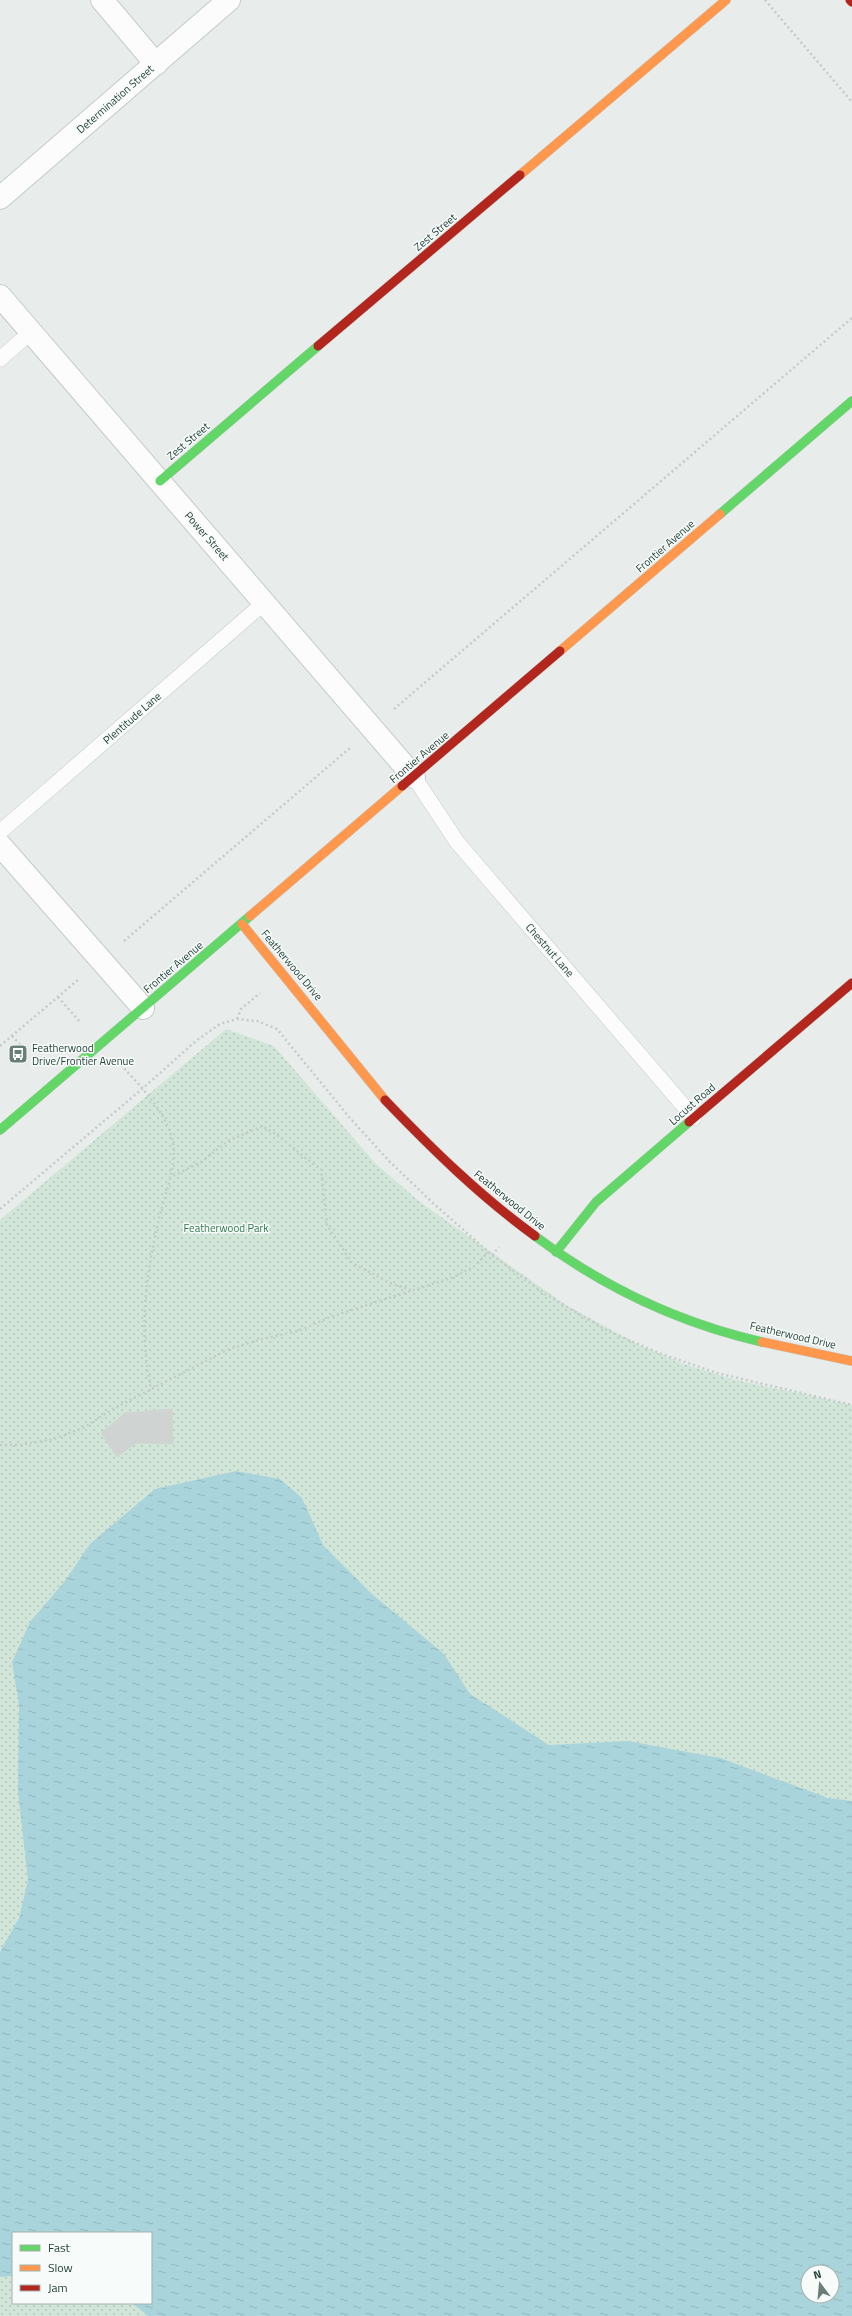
<svg xmlns="http://www.w3.org/2000/svg" width="852" height="2316" font-family="'Titillium Web',sans-serif">
<style>
.park{fill:url(#park-dots);fill-rule:evenodd}
.water{fill:url(#water-ripples);fill-rule:evenodd}
.building{fill:#cfd4d2;stroke:#d1d6d4}
.lines{fill:none;stroke-linecap:round;stroke-linejoin:round}
.lane-casing{stroke:#c5cac8;stroke-width:16}
.street-casing{stroke:#c5cac8;stroke-width:24}
.fast-casing{stroke:#c3cbc8;stroke-width:10}
.slow-casing{stroke:#c3cbc8;stroke-width:10}
.jam-casing{stroke:#c3cbc8;stroke-width:10}
.path{stroke:#c3ccca;stroke-width:2.5;stroke-dasharray:2 3;stroke-linecap:butt}
.lane{stroke:#fcfcfc;stroke-width:15}
.street{stroke:#fcfcfc;stroke-width:22}
.fast{stroke:#63d668;stroke-width:9}
.slow{stroke:#ff974d;stroke-width:9}
.jam{stroke:#b3261e;stroke-width:9}
.labels{text-anchor:middle;stroke-width:3;stroke-linejoin:round;paint-order:stroke}
.street-label{font-size:11px;fill:#24423a;stroke:#f7fbf9}
.poi-label{font-size:11px;fill:#24423a;stroke:#f7fbf9;text-anchor:start}
.park-label{font-size:11px;fill:#2d7a4b;stroke:#f7fbf9}
</style>
<defs>
<pattern id="park-dots" width="8" height="8" patternUnits="userSpaceOnUse"><rect width="8" height="8" fill="#d1e6d8"/><path d="M2 2h.1M6 6h.1" fill="none" stroke="#b3c6ba" stroke-width="1.8" stroke-linecap="round"/></pattern>
<pattern id="water-ripples" width="26" height="14" patternUnits="userSpaceOnUse"><rect width="26" height="14" fill="#a9d4db"/><path d="M2 4q2-2 4 0t4 0M15 11q2-2 4 0t4 0" fill="none" stroke="#91b7bd"/></pattern>
</defs>
<rect width="100%" height="100%" fill="#e8edeb"/>
<path class="park" d="M226 1029 274 1046 375 1163 420 1202 566 1305 639 1345 684 1364 732 1379 852 1405V2316H0V1220ZM13 2233H151V2303H13ZM808 2272H832V2296H808Z"/>
<path class="water" d="M236 1471 280 1479 302 1498 323 1545 372 1594 444 1654 470 1694 549 1745 628 1741 720 1758 828 1798 852 1801V2316H148L132 2303H151V2233H13V2276L0 2277V1952L19 1918 28 1880 18 1792 19 1705 12 1662 30 1622 65 1581 90 1544 155 1489ZM808 2272H832V2296H808Z"/>
<path class="building" d="M172 1409 173 1444 136 1443 117 1457 101 1433 125 1413Z"/>
<g class="lines">
<g class="lane-casing">
<path id="lane" d="M0 359 31 332
M414 777 457 842 694 1118
M0 832 264 603"/>
</g>
<g class="street-casing">
<path id="street" d="M102 0 156 64
M0 198 229 0
M0 296 414 777
M0 845 143 1008"/>
</g>
<g class="fast-casing">
<path id="fast" d="M160 481 318 346
M720 514 852 401
M0 1130 250 916
M535 1236C603 1287 679 1323 762 1342
M556 1252 596 1202 689 1122"/>
</g>
<g class="slow-casing">
<path id="slow" d="M520 175 726 0
M560 651 720 514
M250 916 402 786
M242 924 385 1100
M762 1342 852 1361"/>
</g>
<g class="jam-casing">
<path id="jam" d="M850 0 852 2
M318 346 520 175
M402 786 560 651
M385 1100C432 1149 480 1196 535 1236
M689 1122 852 983"/>
</g>
<path class="path" d="M765 0 852 102
M394 709 852 318
M124 941 350 748
M58 997 80 1022
M237 1019 241 1009 260 993
M12 1036 23 1048 18 1054
M0 1046 79 979
M121 1065C141 1087 167 1112 173 1143 177 1168 163 1198 158 1223 145 1280 139 1331 151 1389
M169 1178 201 1162 228 1141 262 1126C284 1137 300 1156 321 1169L327 1225 352 1263 390 1283 414 1291
M0 1209 142 1089 197 1040 220 1024 237 1019 257 1021 277 1029 349 1117 389 1161 434 1204 492 1255 545 1294 608 1331 659 1353 717 1373 852 1405
M492 1255 499 1247
M0 1445H20L54 1439 85 1427 111 1410 227 1350 262 1339 298 1331 330 1317 454 1277 475 1266 488 1252"/>
<use href="#lane" class="lane"/>
<use href="#street" class="street"/>
<use href="#fast" class="fast"/>
<use href="#slow" class="slow"/>
<use href="#jam" class="jam"/>
</g>
<defs>
<g id="bus-square" transform="scale(1)"><rect x="-9" y="-9" width="18" height="18" rx="4" fill="#697e78" stroke="#f7fbf9"/><path d="M-5-6H5V4H4V6H2V4H-2V6H-4V4H-5ZM-3.5-4V0h7V-4ZM-3.5 1.2v1.5H-2V1.2ZM2 1.2v1.5H3.5V1.2Z" fill="#fff"/></g>
</defs>
<g fill-rule="evenodd">
<use href="#bus-square" x="18" y="1054"/>
</g>
<g class="labels">
<g class="street-label">
<text transform="translate(115 99) rotate(-41)" y="4">Determination Street</text>
<text transform="translate(435 232) rotate(-40)" y="4">Zest Street</text>
<text transform="translate(188 441) rotate(-40)" y="4">Zest Street</text>
<text transform="translate(207 536) rotate(49)" y="4">Power Street</text>
<text transform="translate(665 546) rotate(-41)" y="4">Frontier Avenue</text>
<text transform="translate(132 718) rotate(-41)" y="4">Plentitude Lane</text>
<text transform="translate(419 757) rotate(-40)" y="4">Frontier Avenue</text>
<text transform="translate(550 950) rotate(49)" y="4">Chestnut Lane</text>
<text transform="translate(292 965) rotate(50)" y="4">Featherwood Drive</text>
<text transform="translate(173 967) rotate(-40)" y="4">Frontier Avenue</text>
<text transform="translate(692 1104) rotate(-41)" y="4">Locust Road</text>
<text transform="translate(510 1200) rotate(39)" y="4">Featherwood Drive</text>
<text transform="translate(793 1335) rotate(13)" y="4">Featherwood Drive</text>
</g>
<g class="poi-label">
<text x="32" y="1052">Featherwood<tspan x="32" dy="13">Drive/Frontier Avenue</tspan></text>
</g>
<g class="park-label">
<text x="226" y="1232">Featherwood Park</text>
</g>
</g>
<rect x="12" y="2232" width="140" height="72" fill="#f7fbf9" stroke="#a3b1ad"/>
<rect x="20" y="2245" width="20" height="6" fill="#63d668" stroke="#a3b1ad"/>
<text x="48" y="2252" font-size="12" fill="#24423a">Fast</text>
<rect x="20" y="2265" width="20" height="6" fill="#ff974d" stroke="#a3b1ad"/>
<text x="48" y="2272" font-size="12" fill="#24423a">Slow</text>
<rect x="20" y="2285" width="20" height="6" fill="#b3261e" stroke="#a3b1ad"/>
<text x="48" y="2292" font-size="12" fill="#24423a">Jam</text>
<g transform="translate(820 2284) rotate(344)"><circle r="19" fill="#f7fbf9" stroke="#a3b1ad"/>
<path d="M0-3L7 15L0 10L-7 15Z" fill="#697e78"/>
<text y="-6" font-size="11" font-weight="bold" text-anchor="middle" fill="#24423a">N</text>
</g>
</svg>
